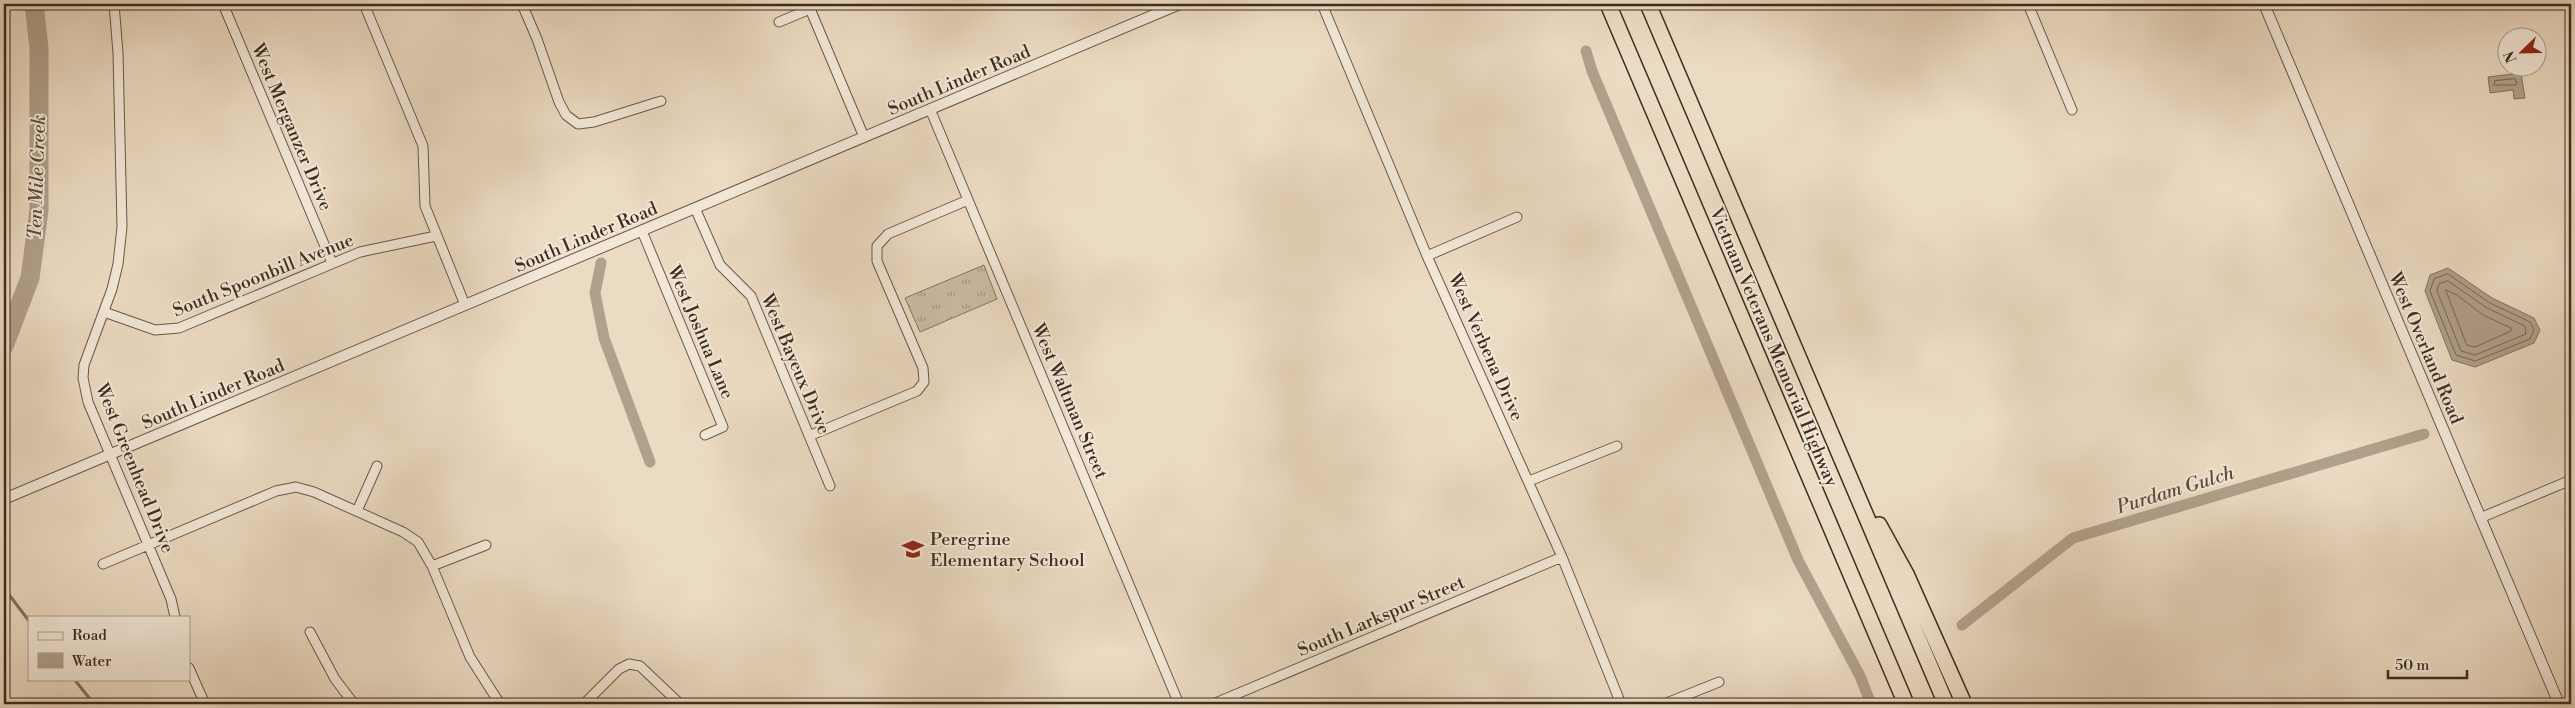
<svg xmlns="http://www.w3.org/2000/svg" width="2575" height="708" font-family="'Libre Bodoni',serif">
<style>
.park{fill:url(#park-tufts);stroke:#867563}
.water{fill:#b1a08b;stroke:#837260}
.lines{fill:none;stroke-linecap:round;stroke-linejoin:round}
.shore{stroke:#786655;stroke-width:1}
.stream{stroke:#837260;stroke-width:3}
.canal{stroke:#b1a08b;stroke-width:11}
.river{stroke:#b1a08b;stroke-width:19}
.minor-casing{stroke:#6a5848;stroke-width:11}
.tertiary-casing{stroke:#6a5848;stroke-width:12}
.motorway-casing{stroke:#3e2d1f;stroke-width:18}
.minor{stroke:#f3e8d8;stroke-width:9}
.tertiary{stroke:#f3e8d8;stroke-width:10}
.motorway{stroke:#ecdbc3;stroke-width:15}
.labels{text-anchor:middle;stroke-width:4;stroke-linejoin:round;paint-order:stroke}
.street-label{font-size:18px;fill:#3e2d1f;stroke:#f3e8d8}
.poi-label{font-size:18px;fill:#3e2d1f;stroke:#f3e8d8;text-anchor:start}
.water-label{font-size:19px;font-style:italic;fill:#5b4a3a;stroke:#f3e8d8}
</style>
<defs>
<pattern id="park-tufts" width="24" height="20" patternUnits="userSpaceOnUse" patternTransform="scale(1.25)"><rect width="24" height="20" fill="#cebda7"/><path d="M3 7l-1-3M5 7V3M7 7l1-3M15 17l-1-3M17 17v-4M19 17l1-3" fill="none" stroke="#a99a87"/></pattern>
</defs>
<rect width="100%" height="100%" fill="#ecdbc3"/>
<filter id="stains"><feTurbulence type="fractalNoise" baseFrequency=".004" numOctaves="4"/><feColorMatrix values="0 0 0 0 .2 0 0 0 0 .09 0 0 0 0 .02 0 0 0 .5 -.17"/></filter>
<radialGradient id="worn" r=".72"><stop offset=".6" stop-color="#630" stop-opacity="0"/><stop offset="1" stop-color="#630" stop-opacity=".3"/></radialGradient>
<path class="park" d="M984 265 997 299 920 332 905 298Z"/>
<path class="water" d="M2521 73 2525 98 2514 99 2513 90 2490 93 2488 77Z
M2448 268 2492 298 2534 318 2540 330 2534 343 2475 367 2452 360 2425 291 2430 275Z"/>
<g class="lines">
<path class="shore" d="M2515 79 2517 83 2516 85H2494L2495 81Z
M2448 274 2490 303 2530 322 2534 330 2530 339 2475 361 2456 355 2430 291 2434 279Z
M2448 281 2487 308 2525 326 2526 334 2475 355 2461 351 2437 291 2439 284Z
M2446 290 2457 295 2483 315 2511 328V331L2475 347 2467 345Z"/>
<path class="stream" d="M4 588 29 621
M74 679 94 704"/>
<path class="canal" d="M1586 51 1592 71 1798 560 1860 676 1871 704
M601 263 595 293 604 338 650 462
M1962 625 2073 538 2424 434"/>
<path class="river" d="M4 346 30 278 39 210V48L34 4"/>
<g class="minor-casing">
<path id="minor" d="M114 4 118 53 122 227 118 264 112 289 84 365 83 378 88 402 171 599 175 617
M223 4 332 263
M364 4 423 146 425 206 465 305
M522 4 537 39 559 102 566 115 578 124 594 122 661 101
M808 4 864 137
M1322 4 1427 256 1562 557 1621 704
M2028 4 2072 110
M779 22 810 9
M930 109 1179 704
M695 208 720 265 751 296 830 486
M642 231 723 427 705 435
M1427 256 1517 217
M104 312 155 330 179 328 360 252 436 236
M809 436 917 391 924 382 923 368 877 261V246L888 234 968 200
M1529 481 1617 446
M357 511 377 466
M2480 518 2571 480
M103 564 276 491 296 487 314 492 403 532 418 542 432 566 470 657 500 704
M432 566 486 545
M310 632 335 679 354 704
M189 668 205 704
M584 704 619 669 629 664 640 666 680 704
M1213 704 1562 557
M1664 704 1719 682"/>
</g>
<g class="tertiary-casing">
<path id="tertiary" d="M2264 4 2559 704
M4 499 1180 4"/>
</g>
<g class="motorway-casing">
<path id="motorway" d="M1608 4 1906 704
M1648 4 1946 704
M1879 525 1906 574 1964 704"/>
</g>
<use href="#minor" class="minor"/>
<use href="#tertiary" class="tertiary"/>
<use href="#motorway" class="motorway"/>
</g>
<defs>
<g id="school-bare" transform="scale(1.725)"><path d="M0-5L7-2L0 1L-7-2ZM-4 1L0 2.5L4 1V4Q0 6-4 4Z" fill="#8f2418" stroke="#f3e8d8" stroke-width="2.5" paint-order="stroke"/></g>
</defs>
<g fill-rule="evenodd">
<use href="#school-bare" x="913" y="549"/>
</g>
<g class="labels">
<g class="street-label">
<text transform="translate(959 80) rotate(-23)" y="6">South Linder Road</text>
<text transform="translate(292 127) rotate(67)" y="6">West Merganzer Drive</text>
<text transform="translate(586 237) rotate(-23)" y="6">South Linder Road</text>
<text transform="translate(263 275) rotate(-22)" y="6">South Spoonbill Avenue</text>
<text transform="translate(701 332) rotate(67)" y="6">West Joshua Lane</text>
<text transform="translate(1486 347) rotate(66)" y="6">West Verbena Drive</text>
<text transform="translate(1774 347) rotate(67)" y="6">Vietnam Veterans Memorial Highway</text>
<text transform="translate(2426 348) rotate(67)" y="6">West Overland Road</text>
<text transform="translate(796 364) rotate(67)" y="6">West Bayeux Drive</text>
<text transform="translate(213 394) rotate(-23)" y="6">South Linder Road</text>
<text transform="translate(1070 401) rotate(67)" y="6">West Waltman Street</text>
<text transform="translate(135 468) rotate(68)" y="6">West Greenhead Drive</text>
<text transform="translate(1381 616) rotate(-23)" y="6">South Larkspur Street</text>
</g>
<g class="poi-label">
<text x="930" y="545">Peregrine<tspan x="930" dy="21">Elementary School</tspan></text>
</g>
<g class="water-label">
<text transform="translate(36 177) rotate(-88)" y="7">Ten Mile Creek</text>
<text transform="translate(2175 489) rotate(-17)" y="7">Purdam Gulch</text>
</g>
</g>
<rect width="2575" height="708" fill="none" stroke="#ecdbc3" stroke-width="20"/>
<rect x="5" y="5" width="2565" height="698" fill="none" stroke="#3e2d1f" stroke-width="2.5"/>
<rect x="10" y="10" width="2555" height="688" fill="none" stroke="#3e2d1f"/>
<rect x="28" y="616" width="162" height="65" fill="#f3e8d8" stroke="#ab9d8e"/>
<rect x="38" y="632" width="25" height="8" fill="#f3e8d8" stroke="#ab9d8e"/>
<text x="72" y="640" font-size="15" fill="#3e2d1f">Road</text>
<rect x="38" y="653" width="25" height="15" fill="#b1a08b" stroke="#ab9d8e"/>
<text x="72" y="666" font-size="15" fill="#3e2d1f">Water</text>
<g transform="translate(2522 52) rotate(247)"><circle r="24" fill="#f3e8d8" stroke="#ab9d8e"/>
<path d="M0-4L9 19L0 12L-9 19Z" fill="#8f2418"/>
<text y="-8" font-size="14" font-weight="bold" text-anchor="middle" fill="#3e2d1f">N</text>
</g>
<path d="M2388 670v8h79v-8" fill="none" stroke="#3e2d1f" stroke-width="2.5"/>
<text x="2395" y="670" font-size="15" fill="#3e2d1f" stroke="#f3e8d8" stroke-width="4" paint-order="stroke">50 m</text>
<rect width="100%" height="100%" filter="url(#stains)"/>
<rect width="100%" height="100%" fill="url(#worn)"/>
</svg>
